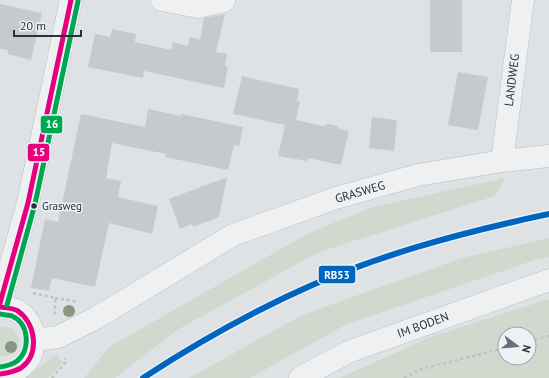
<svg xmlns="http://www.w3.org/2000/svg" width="549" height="378" font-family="'PT Sans',sans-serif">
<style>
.green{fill:#d1d9cf;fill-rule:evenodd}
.building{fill:#c7cacc}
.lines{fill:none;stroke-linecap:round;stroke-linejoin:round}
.minor-casing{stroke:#bdc0c2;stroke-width:23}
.path{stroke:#bec2c4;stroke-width:2.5;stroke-dasharray:3 3;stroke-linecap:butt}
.minor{stroke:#eef0f1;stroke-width:22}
.bus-1-casing{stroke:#ecf1f4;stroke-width:8}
.bus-2-casing{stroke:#ecf1f4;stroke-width:8}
.bus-1{stroke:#e5007d;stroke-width:5}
.bus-2{stroke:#00a651;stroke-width:5}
.rail-1-casing{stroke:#ecf1f4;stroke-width:9}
.rail-1{stroke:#0065bd;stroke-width:6}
.tree{fill:#889783}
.bus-dot{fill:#26323d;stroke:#ecf1f4;stroke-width:1.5}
.labels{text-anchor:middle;stroke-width:3;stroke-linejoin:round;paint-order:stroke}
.bus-label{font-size:11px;fill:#26323d;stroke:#ecf1f4;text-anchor:start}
.street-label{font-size:12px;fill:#26323d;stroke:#ecf1f4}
.line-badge{stroke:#ecf1f4;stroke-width:1.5}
.badge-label{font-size:11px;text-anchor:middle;font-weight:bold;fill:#fff}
</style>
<rect width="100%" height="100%" fill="#dfe2e4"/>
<path class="green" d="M505 178 495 196 319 252 177 330 115 378H84L109 347 309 233 373 207Z
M549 238V257L535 260 347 324 250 378H189L302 315 462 258Z
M549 299V378H340L430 337ZM505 334H529V358H505Z
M0 326 12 328C25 339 18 359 0 356Z
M57 354 63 363 48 378H24Z"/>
<path class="building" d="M430 0H462V52H430Z
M0 4 42 13 31 60 8 54V50L0 49Z
M225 14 216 52 227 54 225 66 228 67 224 88 144 71 143 78 88 67 95 34 110 37 112 29 136 34 135 42 171 50 173 42 188 46 190 37 200 40 204 18Z
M458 72 488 77 478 130 448 125Z
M242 76 299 89 297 101 300 102 296 120 323 126 328 124 337 126 339 129 349 131 341 165 308 158 307 161 278 156 285 125 233 114Z
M148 109 181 116V114L243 127 239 146 234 145 228 170 165 157 166 154 112 143 106 178 121 181 118 197 158 206 152 234 109 223 95 287 52 278 49 291 31 288 45 219 58 222 81 114 145 127Z
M372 117 397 120 394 151 369 148Z
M227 177 219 217 193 227 192 224 180 229 169 199Z"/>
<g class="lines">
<g class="minor-casing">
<path id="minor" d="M162 0 198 7 224 1
M502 161 523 0
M0 303 28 203 71 0
M0 307C5 308 13 308 18 311 46 330 35 375 0 374
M35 340 58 337 96 318 233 235 336 198 418 175 502 161 549 156
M300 378 348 352 549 280"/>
</g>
<path class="path" d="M33 293 55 298V314
M55 298 78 302
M529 341 549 336
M52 378 66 362 65 358
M404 378 418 370 505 348"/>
<use href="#minor" class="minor"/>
<g class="bus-1-casing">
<path id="bus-1" d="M0 303 28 203 71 0
M0 307C6 308 13 308 18 311 36 324 40 354 21 368 14 372 8 373 0 374"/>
</g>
<g class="bus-2-casing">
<path id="bus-2" d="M7 305 35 204 78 1
M0 314C4 315 9 315 12 316 29 323 31 350 17 361 12 365 6 366 0 367"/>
</g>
<use href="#bus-1" class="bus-1"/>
<use href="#bus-2" class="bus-2"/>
<g class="rail-1-casing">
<path id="rail-1" d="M143 378C189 348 236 321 286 297 369 257 459 233 549 214"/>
</g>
<use href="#rail-1" class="rail-1"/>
</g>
<g class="tree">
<circle cx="69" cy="311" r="6"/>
<circle cx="11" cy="347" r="6"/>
</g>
<circle class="bus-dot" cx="34" cy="206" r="3.5"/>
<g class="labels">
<g class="bus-label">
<text x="42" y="210">Grasweg</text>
</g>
<g class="street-label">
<text transform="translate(512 80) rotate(-83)" y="4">LANDWEG</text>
<text transform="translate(360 192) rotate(-16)" y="4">GRASWEG</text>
<text transform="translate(423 325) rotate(-20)" y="4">IM BODEN</text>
</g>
</g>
<g class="line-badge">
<rect x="40" y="115" width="23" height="19" rx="4" fill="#00a651"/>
<rect x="27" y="143" width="23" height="19" rx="4" fill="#e5007d"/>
<rect x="318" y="265" width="38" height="19" rx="4" fill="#0065bd"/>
</g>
<g class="badge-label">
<text x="52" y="128">16</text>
<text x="39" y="156">15</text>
<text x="337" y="279">RB53</text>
</g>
<g transform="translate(517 346) rotate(106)"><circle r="19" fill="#ecf1f4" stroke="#9da5ab"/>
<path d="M0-3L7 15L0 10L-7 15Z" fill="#677077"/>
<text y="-6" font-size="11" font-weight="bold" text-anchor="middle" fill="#26323d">N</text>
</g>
<path d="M14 30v6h67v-6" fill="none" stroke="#26323d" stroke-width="2"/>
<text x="20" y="30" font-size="12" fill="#26323d" stroke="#ecf1f4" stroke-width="3" paint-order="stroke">20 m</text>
</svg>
